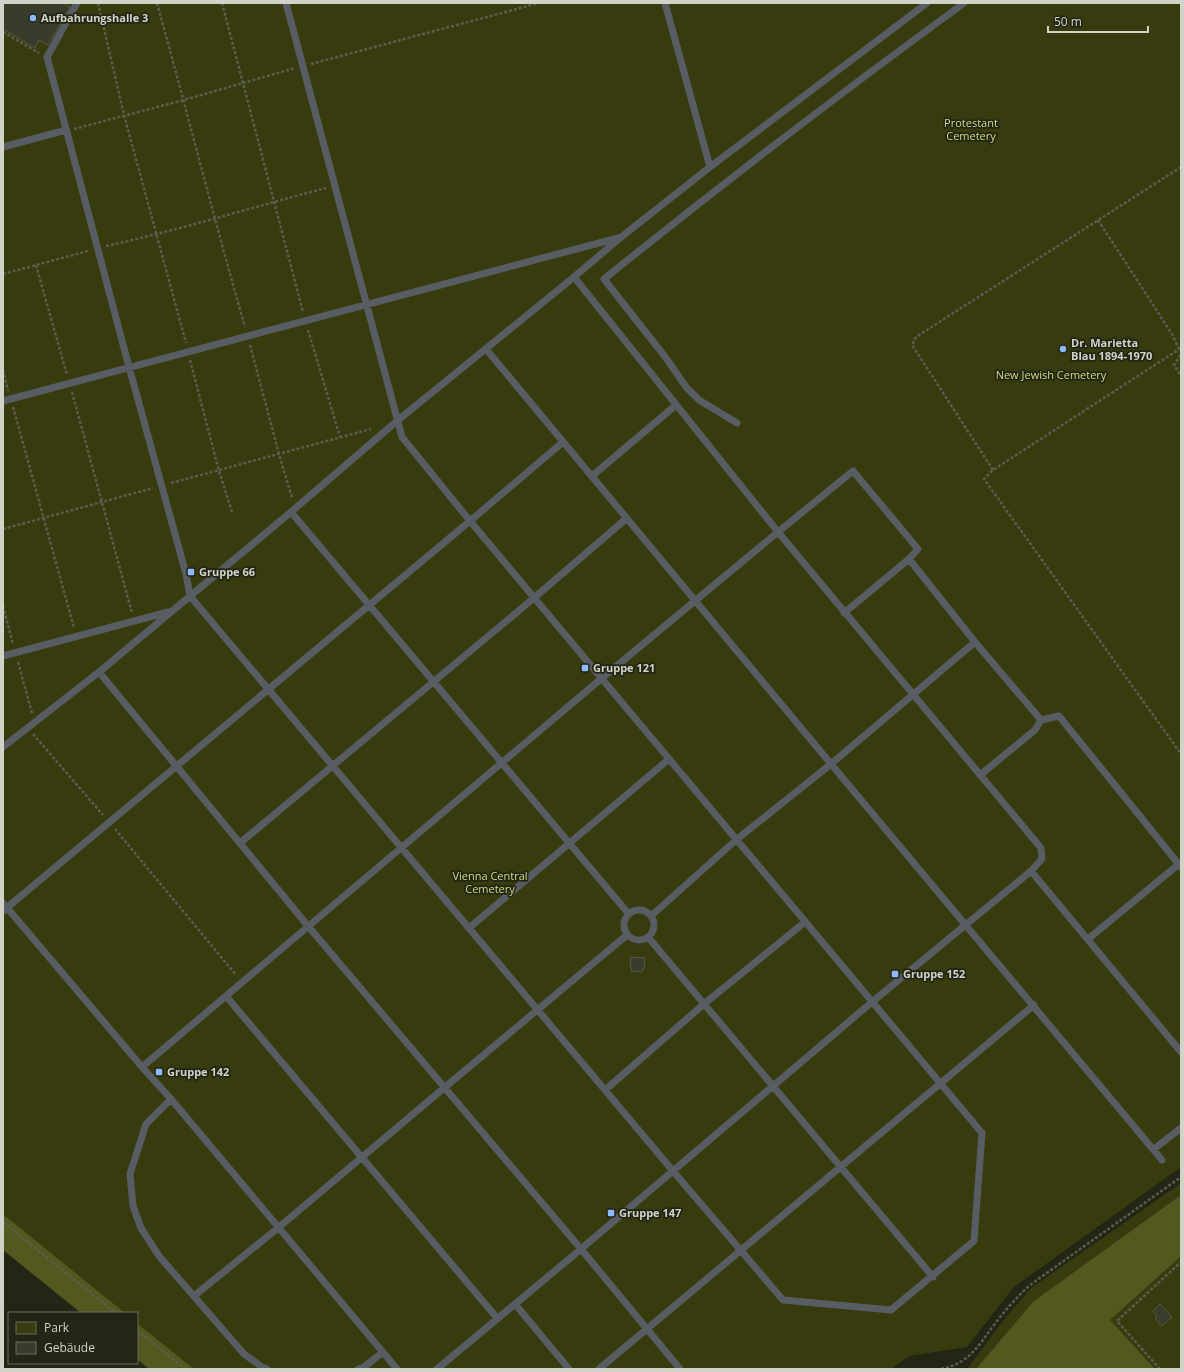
<svg xmlns="http://www.w3.org/2000/svg" width="1184" height="1372" font-family="'Open Sans',sans-serif">
<style>
.green{fill:#373b0e}
.forest{fill:#53581f}
.building{fill:#3a3c2b;stroke:#585a48}
.lines{fill:none;stroke-linecap:round;stroke-linejoin:round}
.path{stroke:#5b5d4f;stroke-width:2.5;stroke-dasharray:3 2;stroke-linecap:butt}
.lane{stroke:#585d64;stroke-width:7}
.poi-dot{fill:#8db9fc;stroke:#232515;stroke-width:1.5}
.labels{text-anchor:middle;stroke-width:3.5;stroke-linejoin:round;paint-order:stroke}
.poi-label{font-size:11px;font-weight:bold;fill:#d1d3c9;stroke:#232515;text-anchor:start}
.park-label{font-size:11px;fill:#d0da84;stroke:#232515}
</style>
<rect width="100%" height="100%" fill="#232515"/>
<path class="green" d="M3 3H1181V1167L1014 1287 967 1347 909 1356 891 1369H194L137 1323V1313H125L3 1214Z
M1181 1183V1369H967L1002 1322 1031 1288Z"/>
<path class="forest" d="M1181 1195V1256L1110 1320 1155 1369H976L1034 1301Z
M3 1214 125 1313H81L3 1250Z
M137 1323 194 1369H149L137 1359Z"/>
<path class="building" d="M3 3H63L70 7 48 45 39 40 35 48 3 29Z
M631 957 645 958 644 968H643L642 972 631 971 632 968 630 967Z
M1160 1304 1172 1317 1162 1326 1155 1318 1157 1316 1153 1311Z"/>
<g class="lines">
<path class="path" d="M98 3 124 115 186 343
M157 3C187 111 214 219 245 327
M222 3 303 312
M3 32 39 53
M311 64 539 3
M74 129 184 100 295 68
M1098 220 1172 334 1179 349 1181 350
M106 246C180 230 253 207 326 188
M36 265 67 375
M3 274 88 251
M308 330 340 437
M250 345 279 454 292 498
M1181 348 993 470 984 479 1181 754
M1181 355 1174 365 1181 376
M190 360 219 471 232 512
M3 370 8 391
M72 392 132 613
M13 407 74 628
M993 470 912 345 916 337 1181 167
M171 483 371 429
M3 529 153 488
M3 606 13 644
M18 662 32 713
M33 734 103 815
M115 829 236 975
M3 1222 116 1313
M137 1330 185 1369
M941 1369C971 1363 979 1344 997 1321 1007 1308 1018 1296 1030 1285L1181 1177
M1160 1369 1117 1321 1181 1262"/>
<path class="lane" d="M77 3 47 57 129 367 186 574 190 596 673 1171 783 1300 891 1310 974 1241 982 1133 470 521 402 437 286 3
M665 3 710 167
M3 147 66 130
M486 349 831 764 1162 1160
M3 401 618 238
M737 423 699 400 686 387 666 358 604 279C722 184 842 92 964 3
M592 476 676 405
M291 512 628 913
M844 613 909 559 975 642 1041 720 1059 716 1181 867
M3 656 168 612
M99 672 308 926 581 1249 680 1369
M3 747 99 672 291 512 397 421 574 277 620 238 710 167 927 3
M980 775 1035 730 1041 720
M240 843 534 598 627 518
M1031 871 1181 1052
M3 903 142 1067 171 1099 397 1369
M624 925a15 15 0 1 1 30 0a15 15 0 1 1-30 0Z
M3 911 470 521 563 442
M651 916 736 840 831 764 975 642
M469 928 669 759
M648 937 933 1277
M1088 939 1179 864
M226 996 497 1318
M142 1067 602 678 778 532 853 471 918 549 909 559
M605 1090 704 1004 805 922
M171 1099 146 1124 130 1174 133 1206 141 1228 159 1256 244 1354 262 1367 267 1369
M1154 1149 1181 1128
M194 1296 278 1228 444 1088 627 935
M515 1304 569 1369
M358 1369 364 1367 383 1352
M437 1369 581 1249 872 1002 1031 871 1042 859 1041 848 778 532 574 277
M599 1369 1034 1005"/>
</g>
<g class="poi-dot">
<circle cx="33" cy="18" r="4"/>
<circle cx="1063" cy="349" r="4"/>
<rect x="187" y="568" width="8" height="8" rx="2"/>
<rect x="581" y="664" width="8" height="8" rx="2"/>
<rect x="891" y="970" width="8" height="8" rx="2"/>
<rect x="155" y="1068" width="8" height="8" rx="2"/>
<rect x="607" y="1209" width="8" height="8" rx="2"/>
</g>
<g class="labels">
<g class="poi-label">
<text x="41" y="22">Aufbahrungshalle 3</text>
<text x="1071" y="347">Dr. Marietta<tspan x="1071" dy="13">Blau 1894-1970</tspan></text>
<text x="199" y="576">Gruppe 66</text>
<text x="593" y="672">Gruppe 121</text>
<text x="903" y="978">Gruppe 152</text>
<text x="167" y="1076">Gruppe 142</text>
<text x="619" y="1217">Gruppe 147</text>
</g>
<g class="park-label">
<text x="971" y="127">Protestant<tspan x="971" dy="13">Cemetery</tspan></text>
<text x="1051" y="379">New Jewish Cemetery</text>
<text x="490" y="880">Vienna Central<tspan x="490" dy="13">Cemetery</tspan></text>
</g>
</g>
<rect width="1184" height="1372" fill="none" stroke="#d1d3c9" stroke-width="8"/>
<rect x="8" y="1312" width="130" height="52" fill="#232515" stroke="#696b5d"/>
<rect x="16" y="1322" width="20" height="12" fill="#373b0e" stroke="#696b5d"/>
<text x="44" y="1332" font-size="12" fill="#d1d3c9">Park</text>
<rect x="16" y="1342" width="20" height="12" fill="#3a3c2b" stroke="#696b5d"/>
<text x="44" y="1352" font-size="12" fill="#d1d3c9">Gebäude</text>
<path d="M1048 26v6h100v-6" fill="none" stroke="#d1d3c9" stroke-width="2"/>
<text x="1054" y="26" font-size="12" fill="#d1d3c9" stroke="#232515" stroke-width="3" paint-order="stroke">50 m</text>
</svg>
